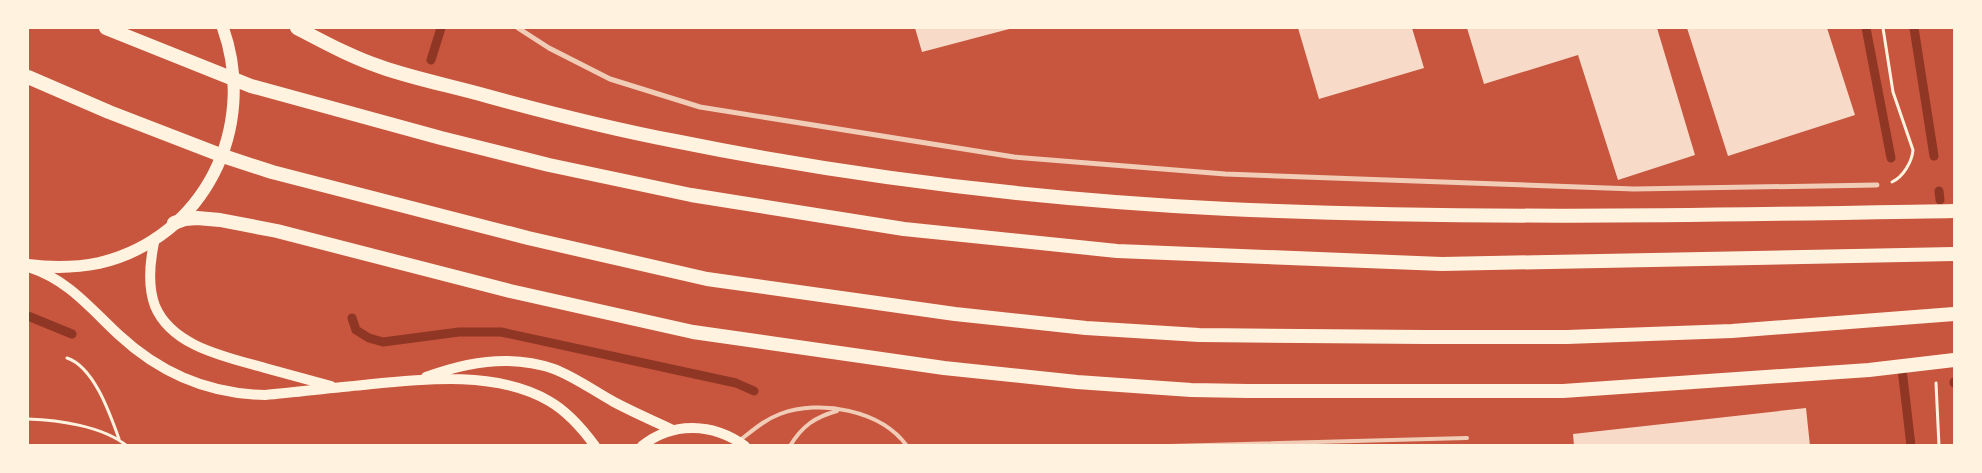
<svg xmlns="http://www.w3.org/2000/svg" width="1982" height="473" font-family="'DejaVu Sans',sans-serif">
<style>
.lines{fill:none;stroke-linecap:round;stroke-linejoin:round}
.stream{stroke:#8f3625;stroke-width:9}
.building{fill:#f7dbc8}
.path{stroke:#fff3e0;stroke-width:3}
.service{stroke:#f1ccb7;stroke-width:4}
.minor{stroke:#f1ccb7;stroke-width:5}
.secondary{stroke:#fff3e0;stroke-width:10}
.primary{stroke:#fff3e0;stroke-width:12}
.trunk{stroke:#fff3e0;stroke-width:14}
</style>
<rect width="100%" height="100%" fill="#c8553d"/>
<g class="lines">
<path class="stream" d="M1866 28 1891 158
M1914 28 1934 156
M431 60 441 28
M1939 191 1940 200
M28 316 72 334
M352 318 356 330 369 338 383 342 459 332H501L736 383 754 391
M1902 369 1911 446
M1954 382V383"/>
</g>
<path class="building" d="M915 28H1013L922 52Z
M1298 28H1412L1424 68 1319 99Z
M1467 28H1657L1695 155 1618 180 1578 55 1484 84Z
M1687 28H1827L1855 115 1728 156Z
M1806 408 1810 446H1574L1573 434Z"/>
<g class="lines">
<path class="path" d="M1883 28 1893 92 1913 150C1912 162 1903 177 1892 182
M67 358C94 367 110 414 119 439
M1936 383 1939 446
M28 419C58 420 103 426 127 446"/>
<path class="service" d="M739 441C752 431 764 420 780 414 820 399 881 410 907 446
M790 446C802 426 815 417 837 411
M1170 446 1467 438"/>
<path class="minor" d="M518 28 549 48 610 79 700 107 1014 157 1225 174 1634 189 1877 185"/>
<path class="secondary" d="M155 238C150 260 147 285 155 306 172 347 227 357 265 368 287 374 309 380 331 386
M31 268C68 280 91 309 119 335 160 373 208 394 265 395 298 392 330 388 363 385 422 379 496 370 549 401 568 412 582 428 595 446
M426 377C466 362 512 354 554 369 575 377 594 391 614 402 633 412 653 421 673 430
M642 446C673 421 713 423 745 446"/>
<path class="primary" d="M28 265C52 268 75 268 99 263 205 238 258 127 223 28"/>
<path class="trunk" d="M106 28 251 86 441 138 549 165 691 195 904 229 1117 251 1442 264 1954 254
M297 28C324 42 351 57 381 67 415 79 452 86 487 96 549 113 612 129 675 141 857 178 1043 200 1228 209 1470 220 1713 215 1954 211
M28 77 109 112 223 156 272 172 528 238 707 279 955 314 1086 328 1199 335 1426 337H1567L1732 331 1954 314
M174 223 185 219 197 218 220 220 277 231 510 291 693 332 944 368 1077 382 1191 390 1248 391H1563L1869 370 1954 360"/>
</g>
<rect width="1982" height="473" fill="none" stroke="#fff3e0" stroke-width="58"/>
</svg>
